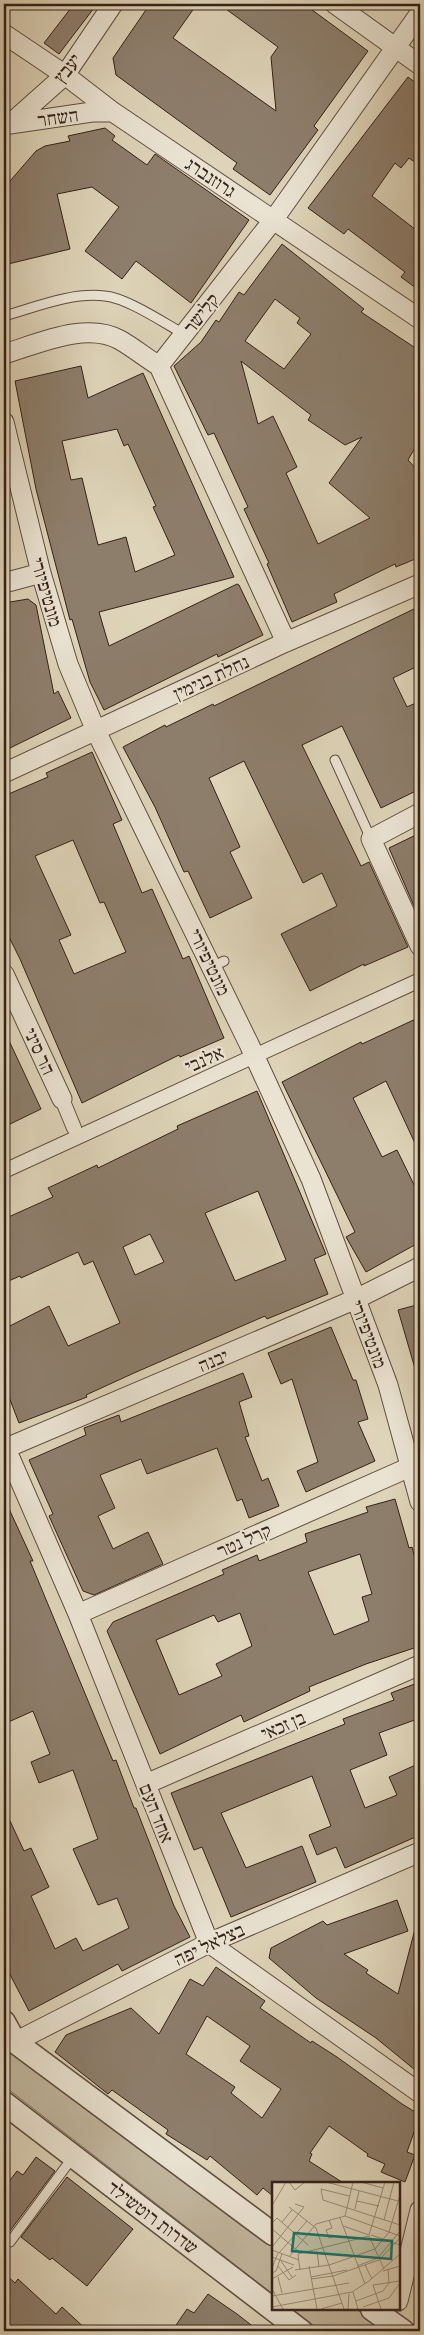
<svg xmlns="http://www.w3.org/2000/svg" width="424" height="2335" font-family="Vollkorn,'Frank Ruhl Libre',serif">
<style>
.green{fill:#c1b69e;stroke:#7b6c5b}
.building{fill:#8d7e6c;stroke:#352118;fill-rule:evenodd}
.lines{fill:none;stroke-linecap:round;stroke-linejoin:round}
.service-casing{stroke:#5f4e40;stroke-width:11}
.pedestrian-casing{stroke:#5f4e40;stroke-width:16}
.minor-casing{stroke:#5f4e40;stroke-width:21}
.tertiary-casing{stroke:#5f4e40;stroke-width:25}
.service{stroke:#eae3d2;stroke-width:9}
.pedestrian{stroke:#eae3d2;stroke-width:14}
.minor{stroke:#eae3d2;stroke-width:19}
.tertiary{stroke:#eae3d2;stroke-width:22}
.labels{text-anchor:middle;stroke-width:4.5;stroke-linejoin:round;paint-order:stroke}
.street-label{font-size:19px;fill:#352118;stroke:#eae3d2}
.inset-road{fill:none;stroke:#9a8c79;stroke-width:1}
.view{fill:#0f766e;fill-opacity:0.15;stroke:#0f766e;stroke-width:2.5}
.inset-edge{fill:none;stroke:#352118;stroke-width:2.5}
</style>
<rect width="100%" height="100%" fill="#ded4b9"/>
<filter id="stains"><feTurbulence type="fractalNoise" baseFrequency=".004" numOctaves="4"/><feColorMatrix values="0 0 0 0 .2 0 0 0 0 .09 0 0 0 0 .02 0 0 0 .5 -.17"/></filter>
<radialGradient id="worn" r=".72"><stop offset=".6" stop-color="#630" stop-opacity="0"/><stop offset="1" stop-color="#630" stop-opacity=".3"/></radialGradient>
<path class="green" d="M4 2038 11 2050 273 2246V2294L4 2086Z
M292 2309H356L386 2331H321Z"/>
<path class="building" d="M74 4H97L59 54 44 43Z
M150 4H197L173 38 276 111 271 57 278 47 219 4H304L368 51 314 126 318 130 270 195 233 169 237 163 116 75 113 58Z
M408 77 420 86V166L409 158 401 168 395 163 372 196 420 233V291L401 277 405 272 348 229 344 234 308 208Z
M105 128 115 136 112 140 147 165 155 154 249 220 191 303 136 261 122 279 85 251 119 207 92 187 57 194 70 249 4 265V188L36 151 45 146 70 141 68 136Z
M282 244 364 309 361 312 420 351V439L408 460 420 473V557L396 567 395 564 334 594 337 602 292 622 267 564 269 563 244 509 248 507 214 433 208 435 174 366 201 342 216 320 219 322 239 292 244 295ZM275 299 300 318 297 323 311 334 284 369 245 341ZM241 361 311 415 308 420 345 445 362 437 329 483 370 518 318 544 286 473 297 467 273 416 258 424Z
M81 366 88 398 143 373 234 577 99 612 109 646 237 584 239 585 263 635 218 657 217 654 104 710 90 682 72 619 70 620 36 489 15 381ZM117 429 124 446 128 444 156 506 153 507 175 555 135 572 126 537 98 545 82 478 71 480 62 441Z
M28 599 36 605 54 694 58 691 71 718 10 748 4 735V603Z
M420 606V665L393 678 407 707 420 701V789L381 808 342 726 302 745 361 866 369 862 408 947 364 966V964L310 991 281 934 337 906 322 873 303 883 244 761 209 778 240 847 230 852 252 898 210 918 188 871 184 872 155 807 123 747 165 725 166 727 213 704 214 706Z
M92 752 122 820 113 824 142 893 152 889 183 959 189 956 224 1038 180 1057 179 1055 82 1103 20 959 8 935 4 937V796L48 777 46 773ZM73 840 100 903 104 902 126 952 74 974 59 940 71 935 35 856Z
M420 833V920L389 848Z
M420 1017V1154L386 1081 353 1098 382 1157 397 1150 420 1197V1242L366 1272 346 1237 355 1232 282 1082 361 1042 362 1044Z
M4 1030 41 1109 4 1127Z
M257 1091 326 1254 314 1259 328 1294 267 1319 265 1316 134 1373 86 1395 87 1397 19 1423 4 1384V1329L49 1306 68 1346 120 1323 93 1261 84 1265 78 1252 21 1278 20 1276 4 1283V1219L53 1197 48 1188 97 1165 98 1168 178 1129 177 1126ZM258 1191 286 1260 235 1281 205 1213ZM150 1234 164 1262 135 1275 123 1247Z
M420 1304V1371L416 1372 398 1310Z
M331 1327 353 1380H356L368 1419 358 1422 375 1461 306 1492 297 1471 318 1462 292 1379 281 1384 268 1353Z
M243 1373 252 1397 239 1402 249 1436 245 1437 262 1481 268 1478 279 1506 249 1518 242 1499 237 1501 217 1448 147 1474 141 1459 100 1475 115 1508 98 1516 113 1549 148 1532 163 1564 94 1595 83 1591 49 1516 53 1514 29 1460 86 1435 84 1428 119 1415 121 1422Z
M4 1498 33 1561H30L113 1761 116 1760 134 1808H136L174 1906 190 1937 122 1971 118 1964 29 2011 4 1963V1808L24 1851 31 1848 49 1887 31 1896 55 1949 76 1938 83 1951 129 1928 117 1898 98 1905 73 1849 98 1839 73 1770 39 1783 31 1762 50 1754 33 1711 4 1724Z
M395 1499 409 1548 412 1547 420 1577V1646L366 1664 309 1687 310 1691 244 1722 241 1715 160 1754 107 1631 113 1622 224 1574 222 1570 257 1555 259 1561 307 1542 305 1534 368 1512 366 1507ZM360 1554 372 1594 362 1597 369 1621 334 1635 308 1572ZM240 1613 252 1646 216 1664 222 1676 179 1695 156 1640 214 1615 218 1622Z
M420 1682V1718L379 1733 387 1755 350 1770 365 1808 397 1795 389 1777 420 1763V1835L345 1868 336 1847 317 1855 309 1835 331 1826 312 1776 221 1813 246 1868 302 1846 316 1882 231 1917 202 1847 194 1850 171 1793 345 1724 343 1719 394 1700 391 1693Z
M397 1900 408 1931 344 1954 368 1970 366 1973 398 1994 415 1929H420V2074L376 2038 316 1998 269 1958 271 1948 323 1921 327 1925Z
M216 1967 265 2001 260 2008 311 2043 312 2041 337 2057 402 2104 420 2115 407 2152 415 2155 405 2182 381 2172 385 2164 367 2156 368 2154 329 2126 310 2153 312 2154 309 2161 345 2184H273V2196L263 2188 257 2195 210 2156 207 2160 166 2134 168 2130 112 2090 108 2094 55 2052 66 2035 131 2008 159 2034 190 1979 203 1986ZM207 2016 250 2046 240 2061 281 2089 262 2118 231 2093 235 2087 186 2054Z
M36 2157 55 2171 6 2236 4 2237V2188L17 2171 23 2175Z
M67 2177 133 2229 87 2286 52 2258 50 2260 21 2237Z
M4 2273 15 2283 18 2279 56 2314 62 2307 88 2331H4Z
M208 2294 237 2314 259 2331H172L187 2309 194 2313Z"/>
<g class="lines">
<g class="service-casing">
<path id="service" d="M4 316C36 307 71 292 105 296 127 298 164 323 184 334
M335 760 371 839
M212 967 224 961
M4 2243 10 2242 73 2157"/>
</g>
<g class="pedestrian-casing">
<path id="pedestrian" d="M62 1099 74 1128
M4 1171 420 980"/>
</g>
<g class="minor-casing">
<path id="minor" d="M335 4 420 65
M4 34 65 75 113 112 420 319
M10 124 65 75 113 4
M10 124 92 112H113
M4 354C38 344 86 321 120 340 134 348 146 358 159 366
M159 366 274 219 420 13
M159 366 286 642
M4 422 41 573 68 664 96 731 249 1044 311 1179 388 1385 420 1502
M4 583 41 573
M4 773 286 642 420 584
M420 813 371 839 420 946
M4 974 62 1099
M4 1444 78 1614 209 1943 420 2093
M4 1449 356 1299 420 1267
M78 1614 410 1467
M146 1784 420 1665
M15 2042 209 1943 420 1852
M398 2301 420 2210"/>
</g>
<g class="tertiary-casing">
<path id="tertiary" d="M4 2022 15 2042 273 2234
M4 2103 301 2331
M372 2309 403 2331"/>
</g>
<use href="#service" class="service"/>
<use href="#pedestrian" class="pedestrian"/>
<use href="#minor" class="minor"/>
<use href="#tertiary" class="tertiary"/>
</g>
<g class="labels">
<g class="street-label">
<text transform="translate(67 68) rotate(-51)" y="7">יעבץ</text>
<text transform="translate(58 117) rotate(-8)" y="7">השחר</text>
<text transform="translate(211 177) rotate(34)" y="7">גרוזנברג</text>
<text transform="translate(201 313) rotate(-52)" y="7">קלישר</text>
<text transform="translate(47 592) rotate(74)" y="7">מונטיפיורי</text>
<text transform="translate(211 677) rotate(-25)" y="7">נחלת בנימין</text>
<text transform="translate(210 962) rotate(64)" y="7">מונטיפיורי</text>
<text transform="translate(40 1051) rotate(65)" y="7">הר סיני</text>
<text transform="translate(204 1059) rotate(-24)" y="7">אלנבי</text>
<text transform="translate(369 1334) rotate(69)" y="7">מונטיפיורי</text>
<text transform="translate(213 1360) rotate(-23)" y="7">יבנה</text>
<text transform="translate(244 1540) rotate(-24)" y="7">קרל נטר</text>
<text transform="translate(283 1725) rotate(-23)" y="7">בן זכאי</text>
<text transform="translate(157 1813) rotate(68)" y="7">אחד העם</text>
<text transform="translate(209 1944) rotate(-25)" y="7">בצלאל יפה</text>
<text transform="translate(153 2217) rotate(37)" y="7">שדרות רוטשילד</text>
</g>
</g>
<g transform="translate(272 2182)">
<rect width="128" height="128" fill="#ded4b9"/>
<path class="inset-road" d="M17 0 23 8 33 0M54 0 126 19M89 0 111 6M77 14 49 7 51 18 128 43M85 19 107 24M1 22 14 0M17 25 44 46 72 127M83 27 87 9M73 34 81 0M68 36 93 102M57 38 60 46 54 48 57 56 63 54M112 38 122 0M10 40 20 28M0 41 5 36 36 63M71 44 97 53 113 0M0 47 26 69M99 53 128 63M97 54 112 87M0 65 32 25 23 22M0 68 27 78M45 69 47 85M7 71 35 39M26 72 97 54M26 72 28 88M0 75 22 83M17 75 44 42 73 34 128 54M9 79 20 95M93 83 100 97M6 84 17 98 24 93M37 84 45 127M85 84 106 76 128 49M0 86 6 71M23 88 57 83 103 67 117 50 128 13M111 89 128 84M0 91 4 89 10 72M6 95 10 111M39 95 75 88M0 97 21 85M39 97 61 94 107 78 128 56M0 107 11 127M81 110 86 127M0 114 77 101M84 119 111 109 117 101 116 87M0 125 80 110 97 99 128 72M91 125 117 116 128 101M49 127 70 121M76 127 77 112M109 127 101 103 128 99"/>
<path class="view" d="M22 51 120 59 119 77 20 69Z"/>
<rect width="128" height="128" class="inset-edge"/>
</g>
<rect width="424" height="2335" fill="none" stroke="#ded4b9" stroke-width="20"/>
<rect x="5" y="5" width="414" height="2325" fill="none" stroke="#352118" stroke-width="2.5"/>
<rect x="10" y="10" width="404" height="2315" fill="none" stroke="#352118"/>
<rect width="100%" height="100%" filter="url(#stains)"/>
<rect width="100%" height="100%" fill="url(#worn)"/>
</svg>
